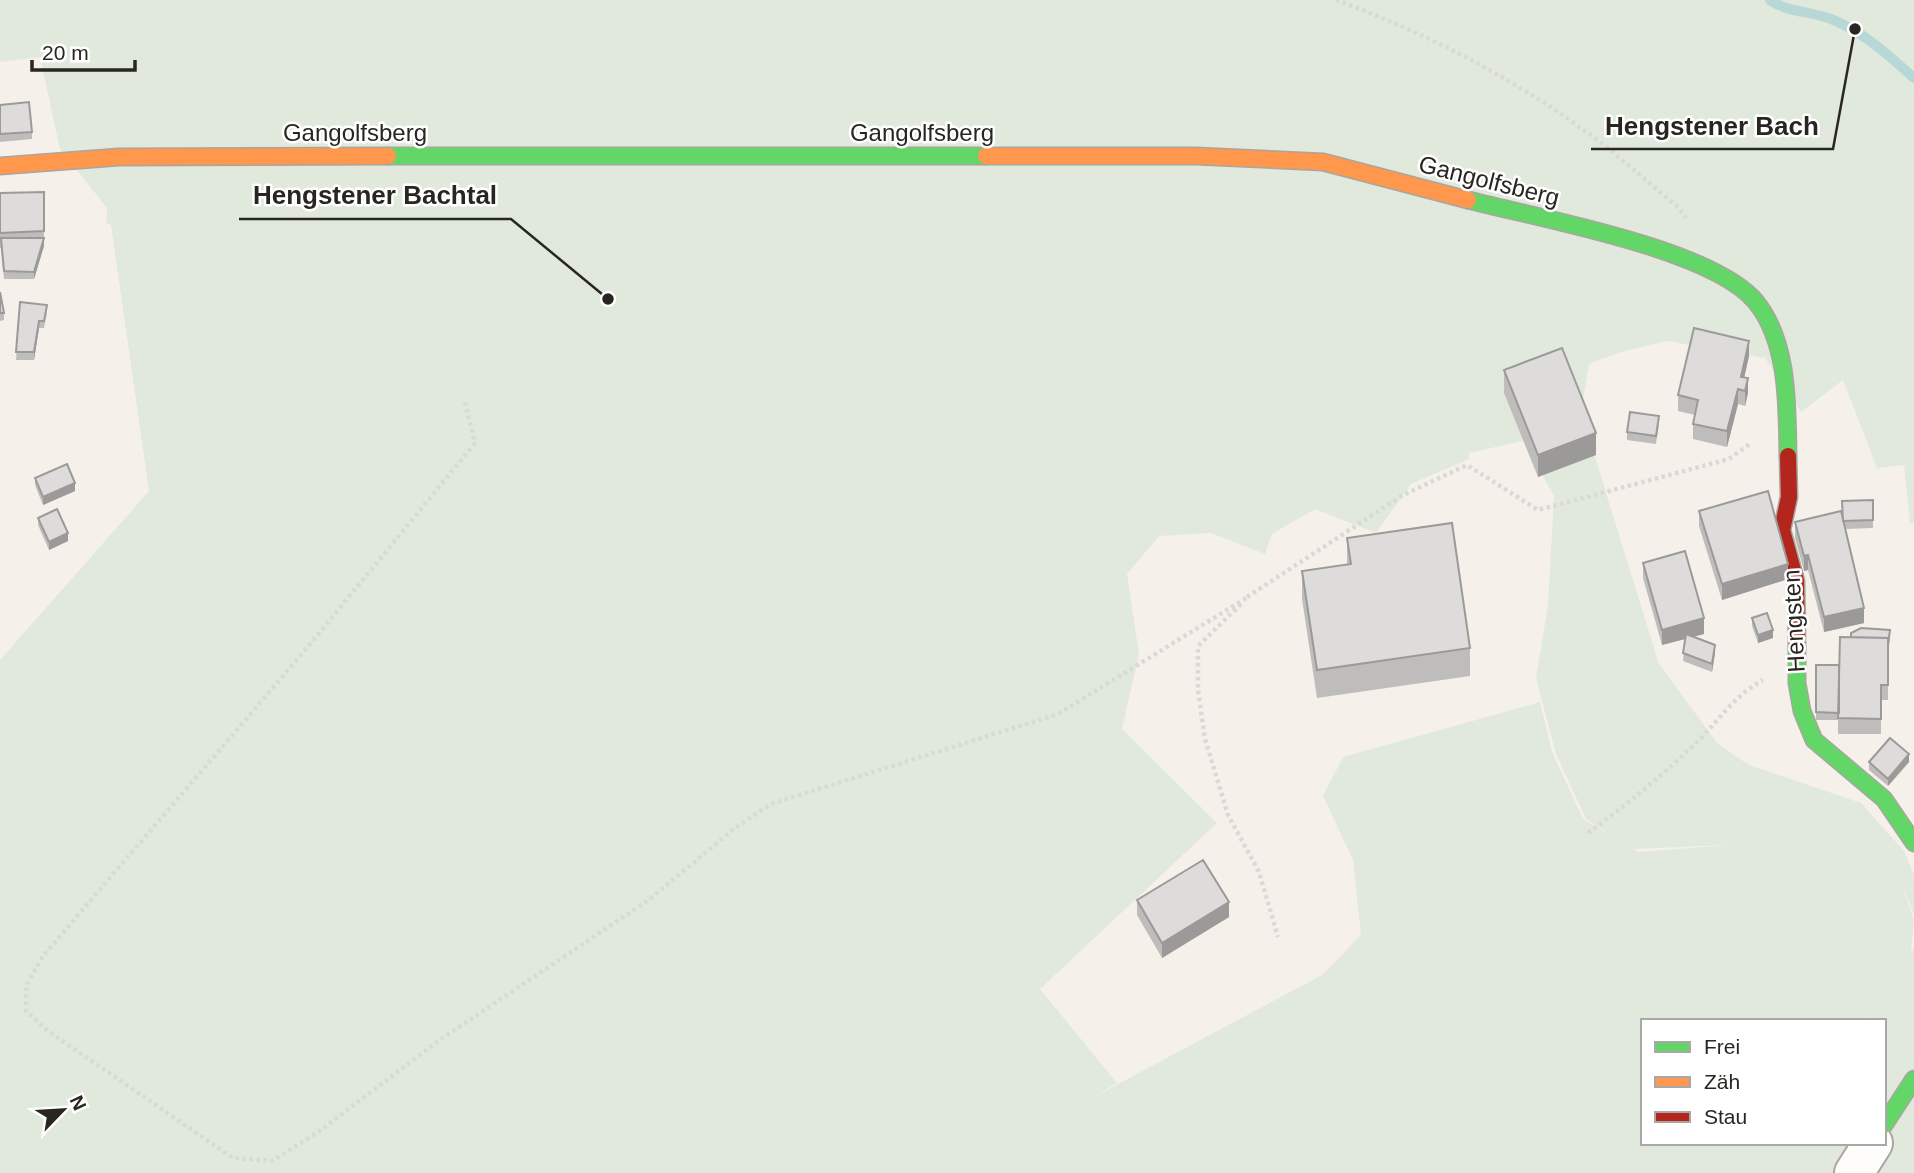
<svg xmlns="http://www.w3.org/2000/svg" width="1914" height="1173" font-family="Arial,sans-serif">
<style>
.green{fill:#e1e9dc;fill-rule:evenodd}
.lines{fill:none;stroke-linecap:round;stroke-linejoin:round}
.stream{stroke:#b7d8d6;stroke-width:10}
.street-casing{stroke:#a9a5a0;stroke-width:42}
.fast-casing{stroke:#a9a5a0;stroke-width:19}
.slow-casing{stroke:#a9a5a0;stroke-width:19}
.jam-casing{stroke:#a9a5a0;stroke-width:19}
.path{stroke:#dbd9d7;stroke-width:4.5;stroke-dasharray:3.5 3.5;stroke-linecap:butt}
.street{stroke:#fefdfc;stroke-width:38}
.fast{stroke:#63d668;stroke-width:16}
.slow{stroke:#ff974d;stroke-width:16}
.jam{stroke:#b3261e;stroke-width:16}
.wall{fill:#bfbdbc}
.shaded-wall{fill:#9b9a99}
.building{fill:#dedcdb;stroke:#9b9a99;stroke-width:2}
.labels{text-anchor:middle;stroke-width:5;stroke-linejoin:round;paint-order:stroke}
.street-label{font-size:24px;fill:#292621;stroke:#fff}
.leader{fill:none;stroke:#292621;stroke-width:2.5}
.callout-dot{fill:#292621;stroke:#fff;stroke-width:2.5}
.callout-label{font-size:26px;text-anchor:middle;font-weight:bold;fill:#292621;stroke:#fff;stroke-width:5;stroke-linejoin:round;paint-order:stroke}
</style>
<rect width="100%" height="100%" fill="#f5f1ea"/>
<path class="green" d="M0 0H1914V523H1910L1904 465 1877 468 1843 380 1801 412 1765 358 1667 341 1621 352 1589 364 1581 412 1659 664 1718 744 1749 765 1861 803 1904 851 1914 875V915L1900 881 1914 920 1911 955 1914 947V1173H0V660L149 491 111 225 106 223 107 208 60 149 40 57 0 62ZM1523 441 1554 496 1548 605 1536 678 1556 754 1586 819 1613 837 1583 819 1552 752 1540 702 1343 757 1323 796 1353 860 1361 935 1322 975 1090 1099 1117 1083 1040 989 1217 823 1122 729 1139 654 1127 574 1159 536 1211 533 1265 554 1272 534 1315 509 1376 533 1411 484 1469 459V453ZM1728 845 1637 852 1634 849ZM1868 1015V1021H1884V1143H1643V1021H1866Z"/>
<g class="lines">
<path class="stream" d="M1770 0C1789 13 1810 11 1831 19 1864 32 1888 55 1914 78"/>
<g class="street-casing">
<path id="street" d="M1854 1173 1873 1143"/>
</g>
<g class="fast-casing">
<path id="fast" d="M388 156H986
M1468 200C1538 218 1713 249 1756 302 1789 343 1787 406 1788 456
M1797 647V683L1802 711 1814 740 1884 799 1914 843
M1884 1125 1914 1079"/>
</g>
<g class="slow-casing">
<path id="slow" d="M986 156H1196L1323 162 1468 200
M0 166 119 157 388 156"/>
</g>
<g class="jam-casing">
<path id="jam" d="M1788 456 1789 497 1782 530 1796 581 1797 647"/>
</g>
<path class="path" d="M1336 0C1427 33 1519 81 1596 139 1625 161 1651 185 1679 208L1688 221
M465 402 475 443 307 648 43 956 26 986V1011L48 1031 233 1158 272 1161 318 1132 441 1039 650 899 735 828 771 804 1058 714 1248 597
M1247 597 1403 495 1467 465 1538 510 1729 459 1751 443
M1241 604 1198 646V690L1205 739 1228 815 1259 872 1278 937
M1588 833C1626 805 1662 776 1696 743 1719 721 1733 696 1763 680"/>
<use href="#street" class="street"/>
<use href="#fast" class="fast"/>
<use href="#slow" class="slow"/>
<use href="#jam" class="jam"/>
</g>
<path class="wall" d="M0 105 32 132V139L0 142Z
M44 192V246L34 279H4L1 248H0V193Z
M0 292 4 313V320L0 321Z
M20 302 47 313 44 328H39L34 360H16Z
M1749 356 1744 377 1748 393 1745 406 1738 404 1727 447 1693 439V424L1695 415 1678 411V395Z
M1504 370 1596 455 1538 477 1504 393Z
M1659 424 1656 444 1627 440V432Z
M35 478 75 491 43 505 35 485Z
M1873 500V528L1845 529 1864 623 1824 632 1808 570 1804 571 1795 538V522L1842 517Z
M1699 511 1788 579 1722 600 1699 526Z
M38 518 68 541 49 550 38 525Z
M1347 538 1470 648V676L1317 698 1302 599V571L1347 565Z
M1643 563 1704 634 1692 637 1715 653 1712 672 1683 661 1685 639 1662 645 1643 578Z
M1752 618 1773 638 1758 643 1752 626Z
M1890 637 1888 653V700H1881V734H1838V720H1816V665H1839Z
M1869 762H1909L1888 786 1869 770Z
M1137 900 1229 917 1162 958 1137 915Z"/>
<path class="shaded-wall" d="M44 238V246L34 279V272Z
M39 321V328L34 360V352Z
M1749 341V356L1741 392V377Z
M1748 378V393L1745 406V391Z
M1738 389V404L1727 447V431Z
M1596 433V455L1538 477V455Z
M75 483V491L43 505V497Z
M68 533V541L49 550V542Z
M1808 555V570L1804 571V556Z
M1788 564V579L1722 600V584Z
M1864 608V623L1824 632V617Z
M1704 618V634L1662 645V630Z
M1773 630V638L1758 643V635Z
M1715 645V653L1712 672V664Z
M1909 754V762L1888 786V779Z
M1229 902V917L1162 958V943Z"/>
<path class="building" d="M29 102 32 132 0 134V105Z
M44 192V231L0 233V193Z
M1 238H44L34 272 4 271Z
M0 292 4 313H0Z
M20 302 47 305 44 321H39L34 352H16Z
M1694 328 1749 341 1741 377 1748 378 1745 391 1738 389 1727 431 1693 424 1698 400 1678 395Z
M1562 348 1596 433 1538 455 1504 370Z
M1630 412 1659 416 1656 436 1627 432Z
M67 464 75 483 43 497 35 478Z
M1768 491 1788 564 1722 584 1699 511Z
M1873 500V520L1843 521 1842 501Z
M57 509 68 533 49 542 38 518Z
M1841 511 1864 608 1824 617 1808 555 1804 556 1795 522Z
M1452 523 1470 648 1317 670 1302 571 1351 564 1347 538Z
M1685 551 1704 618 1662 630 1643 563Z
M1767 613 1773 630 1758 635 1752 618Z
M1861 628 1890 630 1888 645V638L1851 637V633Z
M1686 634 1715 645 1712 664 1683 653Z
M1840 637 1888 638V685H1881V719L1838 718Z
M1816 665H1839V713L1816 712Z
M1890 738 1909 754 1888 779 1869 762Z
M1203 860 1229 902 1162 943 1137 900Z"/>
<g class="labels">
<g class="street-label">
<text x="355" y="141">Gangolfsberg</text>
<text x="922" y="141">Gangolfsberg</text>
<text transform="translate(1489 181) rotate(14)" y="8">Gangolfsberg</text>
<text transform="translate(1794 621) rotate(-93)" y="8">Hengsten</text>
</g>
</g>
<path class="leader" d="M1855 29L1833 149H1591M608 299L511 219H239"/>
<g class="callout-dot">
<circle cx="1855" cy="29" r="7"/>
<circle cx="608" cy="299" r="7"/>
</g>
<g class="callout-label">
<text x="1712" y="135">Hengstener Bach</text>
<text x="375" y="204">Hengstener Bachtal</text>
</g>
<rect x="1641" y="1019" width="245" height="126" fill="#ffffff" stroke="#a9a8a6" stroke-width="2"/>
<rect x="1655" y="1042" width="35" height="10" fill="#63d668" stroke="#a9a8a6" stroke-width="2"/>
<text x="1704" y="1054" font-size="21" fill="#292621">Frei</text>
<rect x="1655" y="1077" width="35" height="10" fill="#ff974d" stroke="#a9a8a6" stroke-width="2"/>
<text x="1704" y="1089" font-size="21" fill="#292621">Zäh</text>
<rect x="1655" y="1112" width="35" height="10" fill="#b3261e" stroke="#a9a8a6" stroke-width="2"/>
<text x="1704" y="1124" font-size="21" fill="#292621">Stau</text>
<g transform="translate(63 1110) rotate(65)" stroke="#ffffff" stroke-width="5" paint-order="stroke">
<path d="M0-5L12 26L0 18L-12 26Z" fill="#292621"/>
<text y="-10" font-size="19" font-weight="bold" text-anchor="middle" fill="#292621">N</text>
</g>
<path d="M32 60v10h103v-10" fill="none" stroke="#292621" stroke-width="3.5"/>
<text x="42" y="60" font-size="21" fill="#292621" stroke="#ffffff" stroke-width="5" paint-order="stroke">20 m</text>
</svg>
